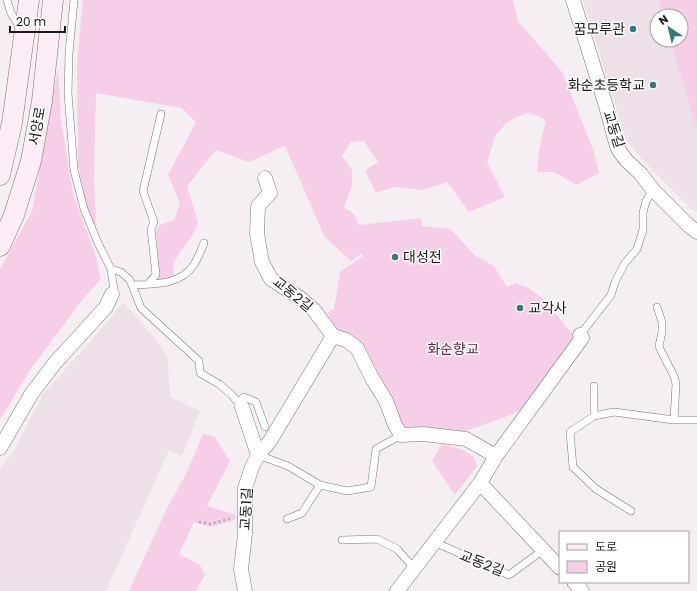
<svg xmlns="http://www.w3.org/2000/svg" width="697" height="591" font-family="Poppins,'Noto Sans KR',sans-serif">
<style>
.built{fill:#eee0e8;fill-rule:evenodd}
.green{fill:#f7cee7}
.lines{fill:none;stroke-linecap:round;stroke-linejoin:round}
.service-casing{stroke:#7b7578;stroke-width:8}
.minor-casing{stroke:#7b7578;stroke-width:15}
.secondary-casing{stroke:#7b7578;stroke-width:21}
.path{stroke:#ada8ab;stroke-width:2.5;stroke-dasharray:2 3;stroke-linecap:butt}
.service{stroke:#fff;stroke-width:7}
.minor{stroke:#fff;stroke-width:14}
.secondary{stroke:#fbecf5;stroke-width:20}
.poi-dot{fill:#317a76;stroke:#fff;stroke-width:1.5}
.labels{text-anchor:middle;stroke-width:3;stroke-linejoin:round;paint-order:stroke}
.poi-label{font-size:14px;fill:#191718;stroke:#fff;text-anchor:end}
.street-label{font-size:14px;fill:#191718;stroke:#fff}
.park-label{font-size:14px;fill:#60254e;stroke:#fff}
</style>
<rect width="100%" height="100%" fill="#f5eef2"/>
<path class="built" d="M583 0H697V212L691 209 641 158 627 141 623 130ZM657 16H681V40H657Z
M123 302 151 334 168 359 169 387 171 397 200 411 182 456 169 450 106 591H0V469L14 450 43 394 107 323Z"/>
<path class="green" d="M83 0H513L518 21 562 72 594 152 599 173 577 185 554 172H537L539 149 546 121 539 116 527 113 507 122 495 136 487 162 505 197 469 212 447 182 423 190 394 187 376 193 365 170 378 162 364 141 351 142 342 156 352 170V185L344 207 354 214 359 225 421 218 422 226 451 229 474 255 494 266 507 287 515 283 529 288 544 300 575 337 524 408 508 416 460 433 406 430 338 331 327 313 334 309 340 272 363 256 362 253 351 261 325 237 322 231 285 146 249 162 216 150 187 186 198 223 193 234 173 263 174 277 160 280 156 232 159 225 174 220 180 203 168 175 196 122 181 108 96 93 94 176 96 228 87 207 78 166 77 64Z
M659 0H697V130L670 40H681V16H663Z
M58 69 61 120 73 194 96 257 101 279 83 299 30 370 0 420V269L32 211Z
M203 434 214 436 230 461 207 506 236 515 235 520 211 527 194 522 179 554 200 565 205 575 196 591H129L167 508 185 476Z
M442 444 461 449 474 457 477 466 455 495 432 461Z"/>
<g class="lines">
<g class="service-casing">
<path id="service" d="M7 0 11 13 20 28
M74 0 69 53 68 93 74 170 84 209 98 243 111 269 114 290 112 294
M111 269 121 272 130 280 141 308 199 361 200 373 219 384 231 394 242 407
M148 284 156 275 151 229 154 222 143 191 161 114
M132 285C153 284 180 285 193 266 198 259 201 250 204 243
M657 307 662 322V332L659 346 661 351 674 376 676 384 674 420
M580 335 611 295 615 282 625 263 637 249 643 230V213L646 201 653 190
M594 386V416
M238 402 244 397 256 402 265 427
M258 455 288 466 320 485
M631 511 596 489 573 467 570 432 594 416 614 412 674 420H697
M287 519 302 513 320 485 347 491 371 487 376 449 401 435
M342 540 377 539 397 549 414 568
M434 542 509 575 543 550"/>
</g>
<g class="minor-casing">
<path id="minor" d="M573 0 606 106 614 136 618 149 626 160 641 174 653 190 688 225 697 232
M265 178 270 193 258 206 257 234 262 262 271 279 300 298 314 310 333 336 346 340 357 348 372 378 386 401 395 425 401 435 423 434 466 439 496 456
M242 407 258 455 252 467 245 488V534L241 569 245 591
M0 448 32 393 55 363 106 307 112 294
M258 455 270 441 333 336
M480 483 560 568
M574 582 582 591
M397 591 480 483 496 456 582 338 580 335"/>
</g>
<g class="secondary-casing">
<path id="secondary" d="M0 175 12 123 29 0
M0 246 14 215 31 161 42 101 53 0"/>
</g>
<path class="path" d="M199 522 211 524 228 519H230"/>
<use href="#service" class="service"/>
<use href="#minor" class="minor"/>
<use href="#secondary" class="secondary"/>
</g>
<g class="poi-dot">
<circle cx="633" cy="29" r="4"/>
<circle cx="653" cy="85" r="4"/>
<circle cx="395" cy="257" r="4"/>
<circle cx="520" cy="308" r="4"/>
</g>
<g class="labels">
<g class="poi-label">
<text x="625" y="34">꿈모루관</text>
<text x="645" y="90">화순초등학교</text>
<text x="403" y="262" text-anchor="start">대성전</text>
<text x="528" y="313" text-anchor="start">교각사</text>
</g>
<g class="street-label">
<text transform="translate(37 126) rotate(-80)" y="5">서양로</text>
<text transform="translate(614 129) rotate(72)" y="5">교동길</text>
<text transform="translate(293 294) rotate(39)" y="5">교동2길</text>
<text transform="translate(246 509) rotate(-87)" y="5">교동1길</text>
<text transform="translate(482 563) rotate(22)" y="5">교동2길</text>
</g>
<g class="park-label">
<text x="453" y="354">화순향교</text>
</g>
</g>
<rect x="559" y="531" width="130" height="52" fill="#ffffff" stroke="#a3a2a3"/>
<rect x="567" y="544" width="20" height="6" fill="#fbecf5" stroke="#a3a2a3"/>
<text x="595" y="551" font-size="12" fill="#191718">도로</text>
<rect x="567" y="561" width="20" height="12" fill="#f7cee7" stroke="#a3a2a3"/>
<text x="595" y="571" font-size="12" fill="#191718">공원</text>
<g transform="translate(669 28) rotate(325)"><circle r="19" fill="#ffffff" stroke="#a3a2a3"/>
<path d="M0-3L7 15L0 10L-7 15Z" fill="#317a76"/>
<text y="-6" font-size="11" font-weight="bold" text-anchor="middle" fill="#191718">N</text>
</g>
<path d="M10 26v6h55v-6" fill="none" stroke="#191718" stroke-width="2"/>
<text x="16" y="26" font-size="12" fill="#191718" stroke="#ffffff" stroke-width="3" paint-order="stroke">20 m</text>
</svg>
